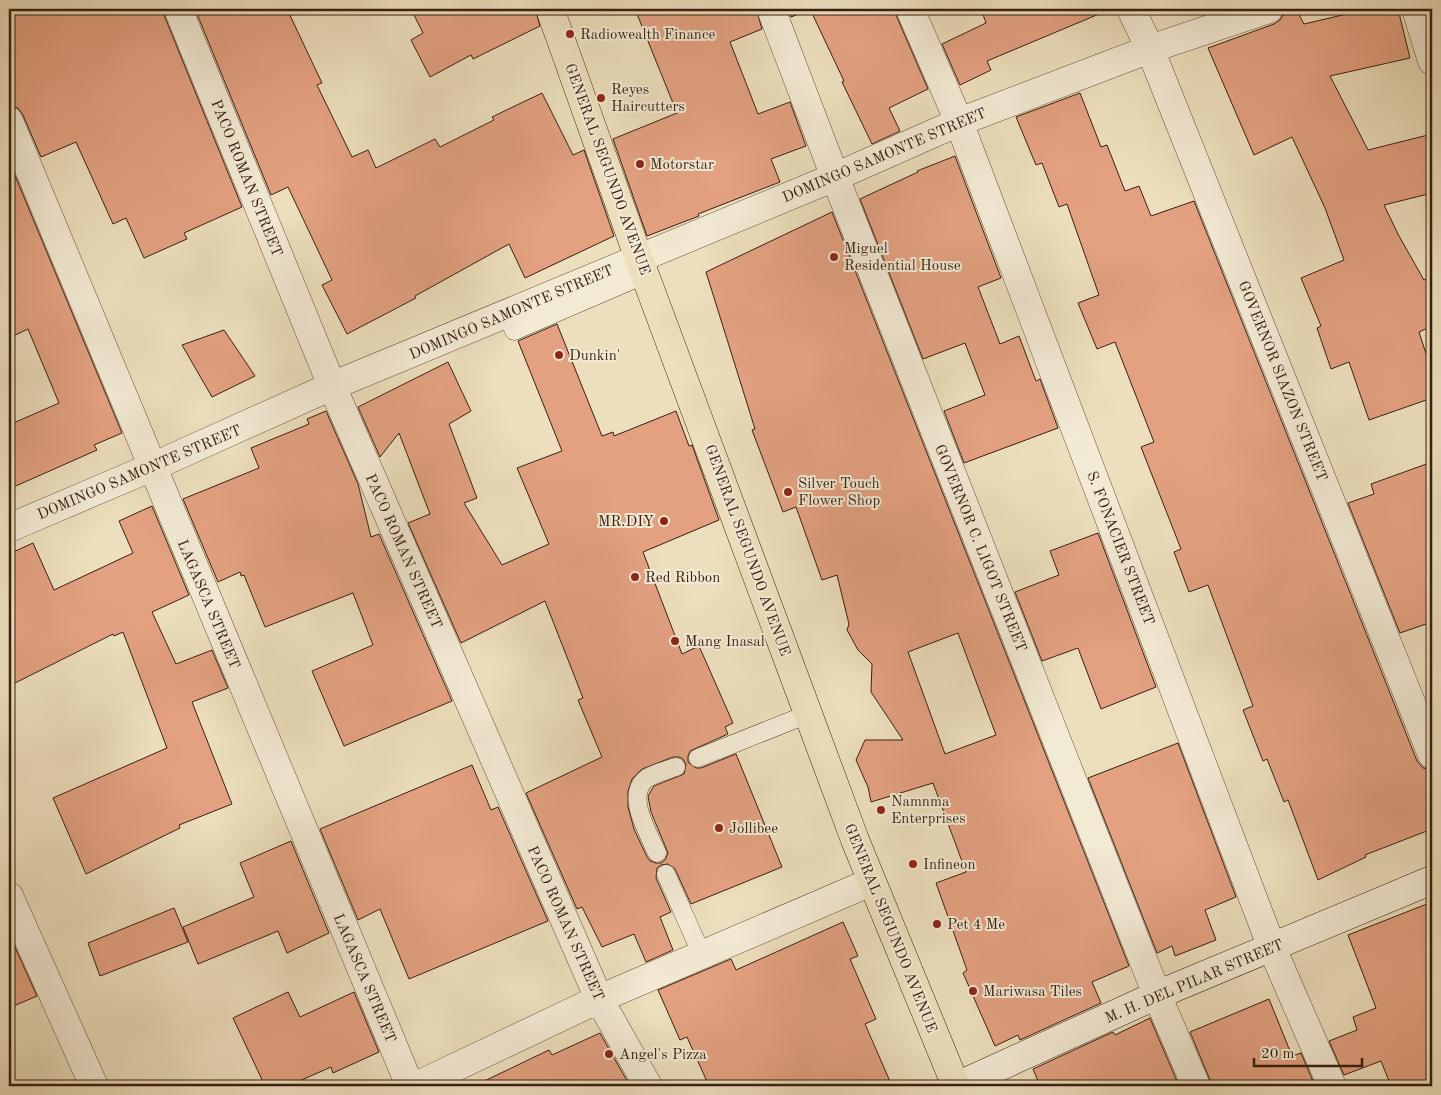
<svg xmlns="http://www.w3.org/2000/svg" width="1441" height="1095" font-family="'Old Standard TT',serif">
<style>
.building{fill:#e3a181;stroke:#391f12;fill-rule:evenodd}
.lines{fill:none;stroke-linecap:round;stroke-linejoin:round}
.lane-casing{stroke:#664f3d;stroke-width:19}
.street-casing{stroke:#664f3d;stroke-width:29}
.secondary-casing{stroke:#391f12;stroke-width:29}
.highway-casing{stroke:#391f12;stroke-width:29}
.lane{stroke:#f3ead4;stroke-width:18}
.street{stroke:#f3ead4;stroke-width:28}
.secondary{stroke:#f3ead4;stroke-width:28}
.highway{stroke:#eddfbd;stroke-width:28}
.poi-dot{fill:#8f2418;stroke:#f3ead4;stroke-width:2}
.labels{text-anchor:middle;stroke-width:4;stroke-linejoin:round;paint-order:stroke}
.poi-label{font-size:15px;fill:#391f12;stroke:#f3ead4;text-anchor:start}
.street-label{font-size:15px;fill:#391f12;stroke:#f3ead4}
</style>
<rect width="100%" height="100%" fill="#eddfbd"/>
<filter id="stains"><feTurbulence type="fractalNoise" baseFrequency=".004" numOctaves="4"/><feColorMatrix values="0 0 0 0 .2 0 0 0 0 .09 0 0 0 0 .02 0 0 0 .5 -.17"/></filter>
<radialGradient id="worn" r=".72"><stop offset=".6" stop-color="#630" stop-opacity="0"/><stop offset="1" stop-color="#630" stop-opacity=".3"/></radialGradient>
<path class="building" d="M9 9H163L164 15 242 207 184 233 187 239 144 258 126 218 113 224 76 142 41 157 23 115 18 108 9 106Z
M195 9H287L322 83 317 85 352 157 368 150 376 168 435 139 440 147 494 120 492 117 542 93 573 155 584 150 614 236 525 278 509 244 415 296 416 298 347 334 322 285 332 280 288 187 271 195Z
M411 9H535L540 26 473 59 471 55 430 77 411 40 423 33Z
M635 9H756L762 29 730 42 758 114 790 102 806 146 771 159 780 182 698 214 699 216 647 236 613 139 677 113Z
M788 9H809V10L791 17Z
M810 9H895L896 15 928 89 889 108 900 131 872 144 842 82 844 81Z
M981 9H1111L987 61 991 70 960 85 942 44 986 23Z
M1296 9 1304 24 1368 9H1398L1410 58 1330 76 1368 150 1432 134V193L1384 205 1399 236 1424 280 1432 276V326L1419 332 1432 372V398L1369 420 1349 362 1331 369 1317 328 1321 326 1301 278 1344 260 1325 208 1292 137 1254 155 1208 48 1274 24 1280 20 1283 15Z
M1080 93 1101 147 1107 145 1125 191 1139 186 1151 216 1194 201 1417 761 1423 768 1432 770V829L1365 855 1366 857 1318 880 1288 800 1284 802 1267 759 1263 761 1243 710 1253 706 1208 585 1189 592 1174 552 1181 549 1141 447 1154 442 1115 342 1097 349 1078 303 1099 295 1067 204 1059 207 1042 163 1036 165 1016 117Z
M955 156 1001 278 978 287 1000 344 1019 336 1036 381 1040 379 1058 428 964 463 944 411 985 395 965 343 923 359 860 199 918 172 917 171Z
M9 161 122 433 94 445 97 450 9 489V425L59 403 28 329 9 338Z
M832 212 1129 966 1092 982 1101 1003 1020 1040 1018 1035 995 1046 963 973 967 970 936 883 966 872 933 783 871 802 868 787 856 760 865 740H903L871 692 872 664 858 650 847 630 849 624 837 575 822 580 796 507 783 512 752 430 755 429 706 272ZM958 633 996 735 945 754 908 652Z
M557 324 602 436 613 432 614 436 676 411 689 446 692 445 719 520 643 552 682 654 699 646 733 723 725 727 728 734 690 751 688 756V762L696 768H701L736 754 782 867 691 904 675 869 668 864 661 865 657 868 656 878 671 912 660 917 673 950 646 962 634 934 602 947 582 907 577 909 526 793 602 757 578 700 583 698 545 601 461 643 408 523 430 514 399 433 380 457 358 407 448 362 471 411 449 424 477 498 464 503 502 565 549 544 517 468 562 451 518 341ZM673 757H679L683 759 686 764 684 774 654 786 648 796 651 812 668 853 665 860 661 863H656L650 861 647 857 634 829 628 807V791L632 779 642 769Z
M224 330 255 376 212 397 182 345Z
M326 411 358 484 371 537 379 534 452 701 344 746 312 671 373 645 353 593 265 627 244 575 241 576 240 572 218 582 183 499 259 468 251 448 309 424 307 419Z
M1432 462V622L1400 633 1348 503 1374 494 1371 484Z
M152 506 189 595 152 612 176 664 212 650 228 688 192 702 232 804 179 825 180 828 86 874 53 798 167 748 123 632 114 636 113 634 9 686V554L33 543 54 590 133 553 119 521Z
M1098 533 1156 687 1101 709 1078 648 1042 661 1015 592 1059 575 1050 551Z
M1178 743 1236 897 1205 910 1216 940 1175 956 1172 946 1157 953 1088 778Z
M472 765 491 810 498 807 548 921 409 979 380 909 358 920 320 829Z
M291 841 329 933 287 953 278 931 198 964 183 927 254 897 240 863Z
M1432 902V1086H1391L1381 1061 1344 1075 1329 1041 1357 1030 1353 1017 1376 1008 1348 935Z
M174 908 188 942 100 976 88 943Z
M843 922 858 956 850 959 876 1019 865 1024 892 1086H709L687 1037 680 1040 658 990 731 959 736 970Z
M9 934 37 996 9 1008Z
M288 992 300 1017 354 992 379 1052 333 1073 331 1067 288 1086H265L233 1018Z
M1269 999 1292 1056 1301 1053 1315 1086H1211L1210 1080 1190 1032Z
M1150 1018 1179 1086H1040L1033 1069 1113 1032 1115 1035Z
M600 1033 630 1086H474L549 1050 552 1055Z"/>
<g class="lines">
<g class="lane-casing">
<path id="lane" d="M507 314 514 331 646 274
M698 758 808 714
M657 853C649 834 624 795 647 778 655 773 667 770 676 767
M666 874 702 955"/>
</g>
<g class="street-casing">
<path id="street" d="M178 9 332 386 599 999 648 1086
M771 9 835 177 1157 995 1196 1086
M910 9 959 122 1272 948 1332 1086
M1131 9 1150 49 1432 755
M1416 9 1432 61
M9 121 410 1086
M9 528 152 467 332 386 835 177 959 122 1150 49 1269 9
M9 896 94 1086
M416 1086 599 999 871 882"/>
</g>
<g class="secondary-casing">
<path id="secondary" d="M957 1086 1157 995 1432 880"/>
</g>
<g class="highway-casing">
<path id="highway" d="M550 9 639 259 855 840 956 1086"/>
</g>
<use href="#lane" class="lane"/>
<use href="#street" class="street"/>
<use href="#secondary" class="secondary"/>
<use href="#highway" class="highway"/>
</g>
<g class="poi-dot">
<circle cx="570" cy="34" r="5"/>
<circle cx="601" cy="98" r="5"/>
<circle cx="640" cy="164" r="5"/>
<circle cx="834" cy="257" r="5"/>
<circle cx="559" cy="355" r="5"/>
<circle cx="788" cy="492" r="5"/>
<circle cx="664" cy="521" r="5"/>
<circle cx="635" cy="577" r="5"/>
<circle cx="675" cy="641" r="5"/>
<circle cx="881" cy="810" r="5"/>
<circle cx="719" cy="828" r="5"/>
<circle cx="913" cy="864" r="5"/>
<circle cx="937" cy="924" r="5"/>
<circle cx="973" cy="991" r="5"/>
<circle cx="609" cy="1054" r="5"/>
</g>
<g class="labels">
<g class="poi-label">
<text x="580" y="39">Radiowealth Finance</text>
<text x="611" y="94">Reyes<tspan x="611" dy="17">Haircutters</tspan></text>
<text x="650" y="169">Motorstar</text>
<text x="844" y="253">Miguel<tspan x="844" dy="17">Residential House</tspan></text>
<text x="569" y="360">Dunkin'</text>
<text x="798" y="488">Silver Touch<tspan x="798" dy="17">Flower Shop</tspan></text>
<text x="654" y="526" text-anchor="end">MR.DIY</text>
<text x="645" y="582">Red Ribbon</text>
<text x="685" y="646">Mang Inasal</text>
<text x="891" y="806">Namnma<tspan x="891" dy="17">Enterprises</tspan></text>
<text x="729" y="833">Jollibee</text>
<text x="923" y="869">Infineon</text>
<text x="947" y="929">Pet 4 Me</text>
<text x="983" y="996">Mariwasa Tiles</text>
<text x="619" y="1059">Angel's Pizza</text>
</g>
<g class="street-label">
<text transform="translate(884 155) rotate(-23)" y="5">DOMINGO SAMONTE STREET</text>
<text transform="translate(608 169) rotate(70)" y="5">GENERAL SEGUNDO AVENUE</text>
<text transform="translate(247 178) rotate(68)" y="5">PACO ROMAN STREET</text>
<text transform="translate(511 312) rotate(-23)" y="5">DOMINGO SAMONTE STREET</text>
<text transform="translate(1283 381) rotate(68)" y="5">GOVERNOR SIAZON STREET</text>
<text transform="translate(139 472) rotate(-23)" y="5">DOMINGO SAMONTE STREET</text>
<text transform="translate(981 548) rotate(68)" y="5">GOVERNOR C. LIGOT STREET</text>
<text transform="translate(1121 548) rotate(69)" y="5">S. FONACIER STREET</text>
<text transform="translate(748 550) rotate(70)" y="5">GENERAL SEGUNDO AVENUE</text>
<text transform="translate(404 551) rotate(66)" y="5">PACO ROMAN STREET</text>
<text transform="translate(209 604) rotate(67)" y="5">LAGASCA STREET</text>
<text transform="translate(566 923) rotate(66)" y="5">PACO ROMAN STREET</text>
<text transform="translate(891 928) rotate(68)" y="5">GENERAL SEGUNDO AVENUE</text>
<text transform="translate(365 978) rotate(67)" y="5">LAGASCA STREET</text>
<text transform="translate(1194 981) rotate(-23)" y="5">M. H. DEL PILAR STREET</text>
</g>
</g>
<rect width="1441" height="1095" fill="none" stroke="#eddfbd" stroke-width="30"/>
<rect x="10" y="10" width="1421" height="1075" fill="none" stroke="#391f12" stroke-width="2.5"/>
<rect x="15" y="15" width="1411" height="1065" fill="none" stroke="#391f12"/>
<path d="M1254 1058v8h108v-8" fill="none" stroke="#391f12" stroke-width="2.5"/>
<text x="1261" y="1058" font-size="15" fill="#391f12" stroke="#f3ead4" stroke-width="4" paint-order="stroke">20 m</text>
<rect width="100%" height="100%" filter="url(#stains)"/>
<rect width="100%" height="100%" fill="url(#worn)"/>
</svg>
